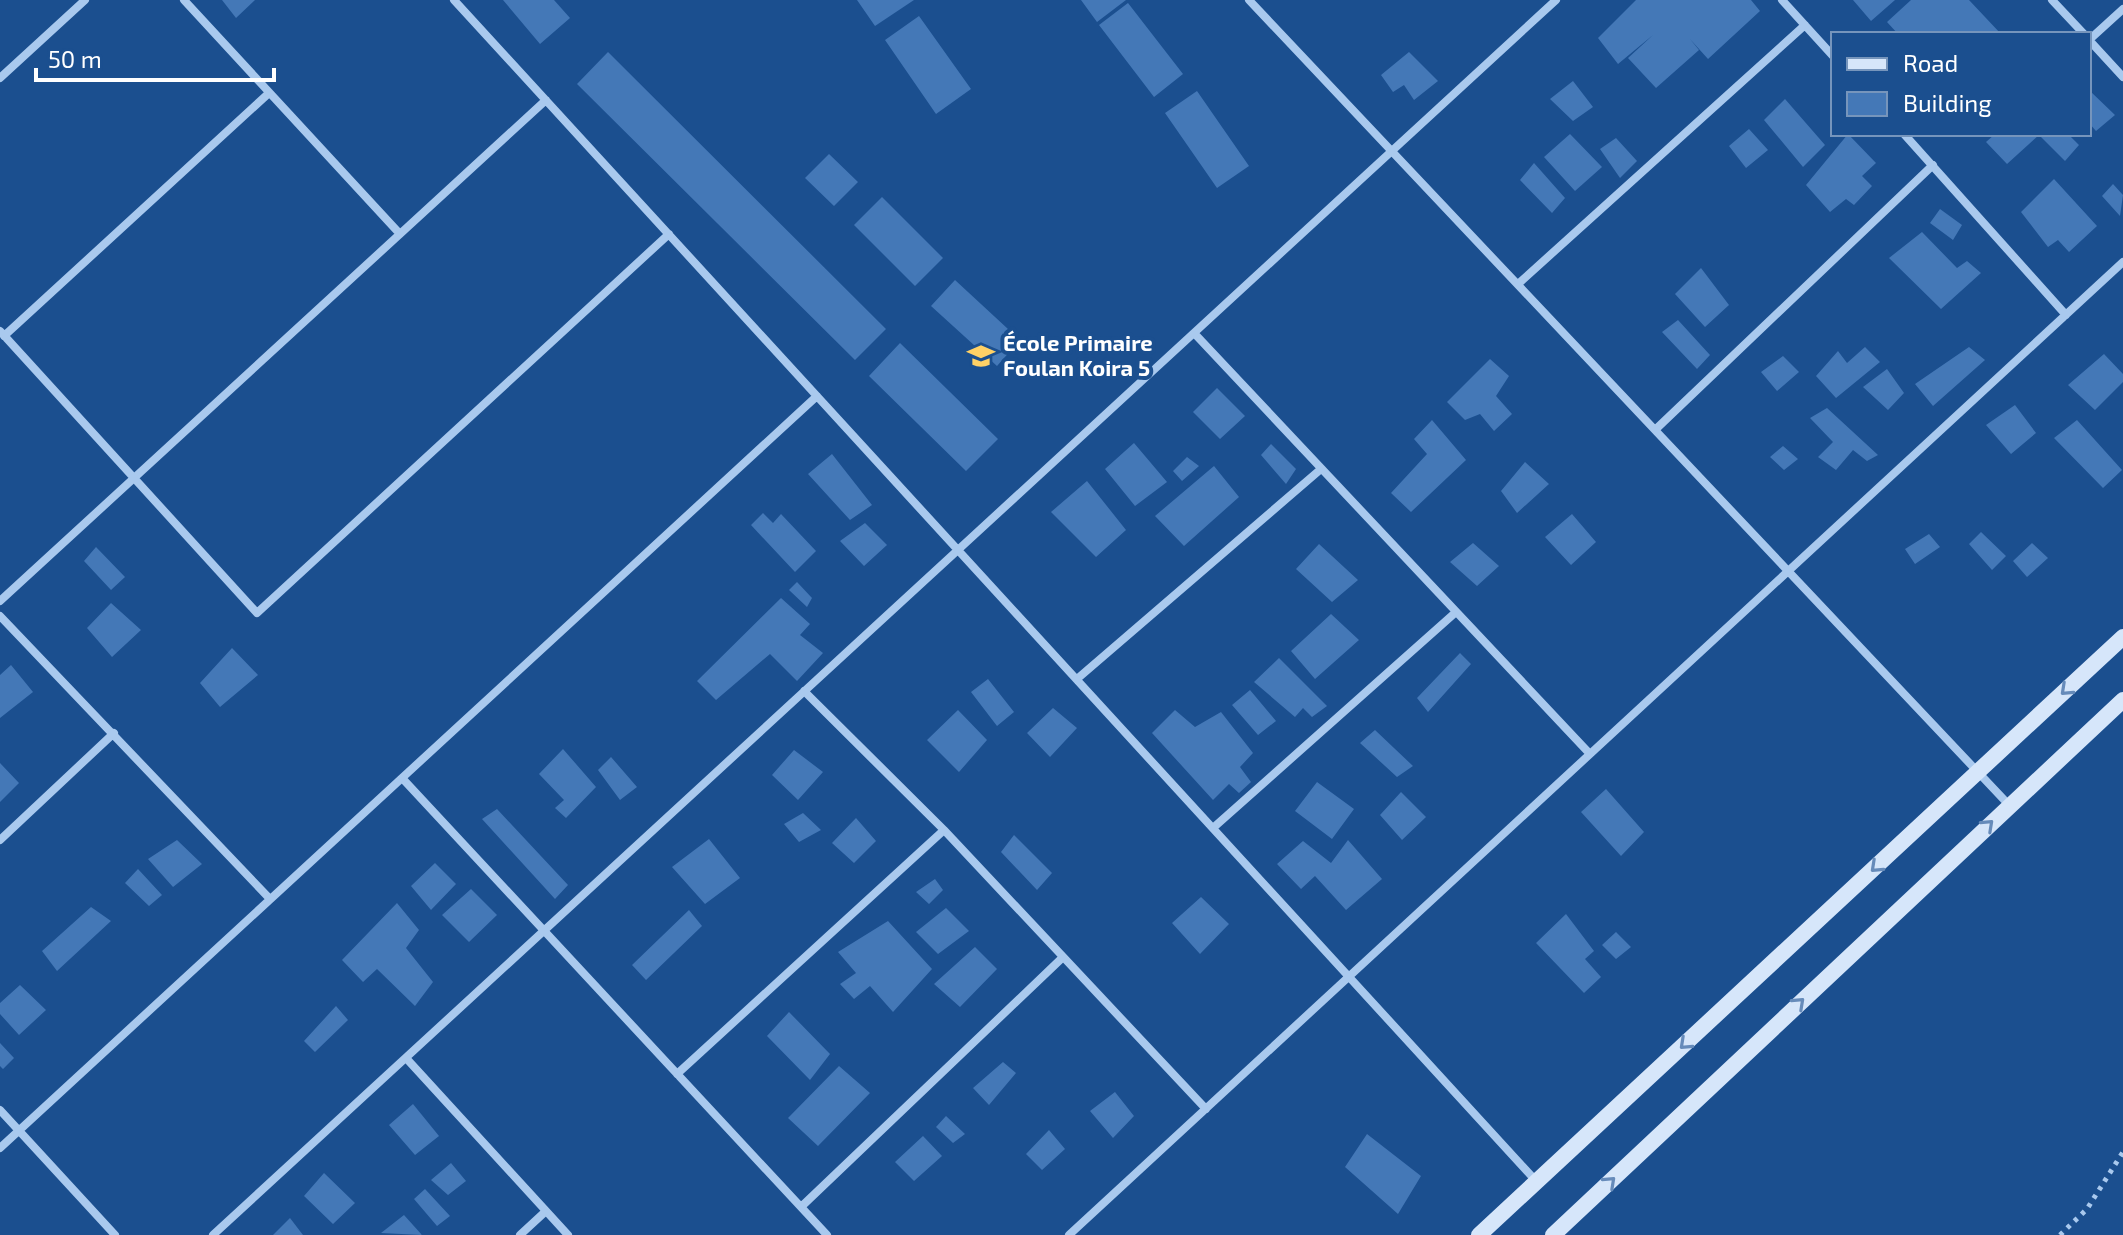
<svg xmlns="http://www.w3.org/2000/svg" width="2123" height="1235" font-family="'Exo 2',sans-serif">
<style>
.building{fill:#4478b7}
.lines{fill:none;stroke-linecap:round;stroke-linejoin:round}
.path{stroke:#a9c9ee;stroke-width:5;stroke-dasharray:4 6;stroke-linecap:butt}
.street{stroke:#a9c9ee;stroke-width:8}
.secondary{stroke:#d6e6fa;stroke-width:16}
.oneway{stroke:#668bba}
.labels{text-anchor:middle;stroke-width:8;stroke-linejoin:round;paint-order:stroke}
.poi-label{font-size:22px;font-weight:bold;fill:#fff;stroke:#1b4f8f;text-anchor:start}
</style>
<rect width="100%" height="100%" fill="#1b4f8f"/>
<path class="building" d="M222 0H255L236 18Z
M503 0H554L570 18 540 44Z
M857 0H914L875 26Z
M1081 0H1126L1097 22Z
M1636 0H1751L1760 11 1708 59 1690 39 1699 50 1656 88 1628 58 1653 35 1618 64 1598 38Z
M1853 0H1895L1871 21Z
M1911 0H1969L2001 34H1898L1887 22Z
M1128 3 1183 74 1154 97 1099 25Z
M919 16 971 89 936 114 885 40Z
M608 52 886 329 855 360 577 84Z
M1409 52 1438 81 1414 100 1404 85 1393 92 1381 75Z
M1573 81 1593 107 1573 121 1550 99Z
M2089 90 2115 115 2096 131 2089 123Z
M1197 91 1249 166 1217 188 1165 113Z
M1785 99 1825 145 1803 167 1764 120Z
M1749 129 1768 150 1746 168 1729 146Z
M1570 134 1602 167 1575 191 1544 157Z
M1848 134 1876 163 1862 176 1872 186 1854 205 1846 199 1830 212 1806 185Z
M1995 134H2068L2079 145 2065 161 2039 135 2007 164 1986 142Z
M1616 138 1637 161 1620 178 1600 149Z
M829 154 858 182 834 206 805 178Z
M1534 163 1565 198 1552 213 1520 180Z
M2054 179 2097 226 2069 252 2058 240 2048 247 2021 212Z
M2113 184 2123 195 2120 216 2102 196Z
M882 197 943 258 915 286 854 225Z
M1940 209 1962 225 1953 240 1930 223Z
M1922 232 1957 268 1967 261 1981 273 1941 309 1889 258Z
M1701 268 1729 305 1705 327 1675 294Z
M955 280 1020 340 997 366 931 306Z
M1678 320 1710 355 1697 369 1662 332Z
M900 343 998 439 966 471 869 376Z
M1865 347 1880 362 1836 398 1816 376 1838 351 1847 363Z
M1969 347 1985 360 1933 406 1915 384Z
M2104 354 2123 374V382L2095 410 2068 385Z
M1783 356 1799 372 1777 391 1761 372Z
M1490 359 1509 376 1496 396 1512 414 1494 431 1480 414 1465 420 1447 402Z
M1887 369 1904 393 1888 410 1863 387Z
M1217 388 1245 416 1220 439 1193 412Z
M2015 405 2036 433 2011 454 1986 425Z
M1827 408 1878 455 1867 461 1853 450 1836 470 1818 457 1833 442 1810 418Z
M1432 420 1466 460 1411 512 1391 493 1427 454 1414 439Z
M2077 420 2122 470 2103 488 2054 438Z
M1134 443 1167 482 1135 506 1105 469Z
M1271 444 1296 469 1286 484 1261 455Z
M1783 446 1798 459 1784 470 1770 457Z
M832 454 872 505 850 520 808 474Z
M1187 457 1199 466 1182 481 1173 471Z
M1525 462 1549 484 1517 513 1501 491Z
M1214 466 1239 497 1184 546 1155 516Z
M1087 481 1126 530 1096 557 1051 512Z
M763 513 773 523 781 514 816 551 795 572 751 525Z
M1572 514 1596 542 1571 565 1545 537Z
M865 523 887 545 864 566 840 541Z
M1981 532 2006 556 1992 570 1969 544Z
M1929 534 1940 547 1915 564 1905 549Z
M1473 543 1499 566 1477 586 1450 562Z
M2032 543 2048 558 2027 577 2013 561Z
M1319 544 1358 580 1332 602 1296 569Z
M96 547 125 577 111 590 84 561Z
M797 582 812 598 807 607 789 590Z
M781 598 810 624 800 635 823 653 797 681 770 654 716 700 697 681Z
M111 603 141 630 112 657 87 628Z
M1331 614 1359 640 1315 679 1291 651Z
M232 648 258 675 220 707 200 683Z
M1460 653 1471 664 1428 712 1417 698Z
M1279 658 1327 706 1312 717 1303 708 1295 717 1254 682Z
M11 665 33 692 0 718V675Z
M988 679 1014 712 997 726 971 692Z
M1250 690 1276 721 1258 735 1232 705Z
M1053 708 1077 728 1050 757 1027 733Z
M958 710 987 740 959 772 927 740Z
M1175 710 1195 727 1221 712 1253 753 1240 767 1251 782 1239 793 1229 784 1213 800 1152 733Z
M1375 730 1413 766 1397 777 1360 743Z
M563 749 596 787 566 818 555 808 564 800 539 774Z
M794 750 823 772 798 800 772 775Z
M611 757 637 787 620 800 598 770Z
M0 763 19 783 0 802Z
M1317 782 1354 809 1332 839 1295 811Z
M1606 789 1644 832 1621 856 1581 812Z
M1401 792 1426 817 1402 840 1380 815Z
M497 809 568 885 555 899 482 819Z
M803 813 821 830 799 842 784 824Z
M856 818 876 841 854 863 832 843Z
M1014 835 1052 873 1037 890 1001 852Z
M709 839 740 878 705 904 672 867Z
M177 840 202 864 173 887 148 859Z
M1348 840 1382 879 1346 910 1315 876 1301 889 1277 864 1303 841 1331 863Z
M435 863 456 884 431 910 411 886Z
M138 869 162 895 149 906 125 883Z
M935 879 943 890 929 904 916 892Z
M471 889 497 915 469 942 442 915Z
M1201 897 1229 924 1200 954 1172 923Z
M397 903 419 930 406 948 433 982 415 1006 377 969 363 982 342 960Z
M91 907 111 921 57 971 42 951Z
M946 908 969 931 938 954 916 932Z
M689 910 702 926 646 980 632 965Z
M1566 914 1594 951 1585 959 1601 977 1584 993 1536 943Z
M888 921 932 969 893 1012 870 986 854 999 840 984 856 973 838 952Z
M1616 932 1631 947 1616 959 1602 945Z
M975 947 997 969 960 1007 934 984Z
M20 985 46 1010 19 1035 0 1014V1003Z
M336 1006 348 1020 315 1052 304 1041Z
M789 1012 830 1054 810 1080 767 1036Z
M0 1043 14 1058 3 1069 0 1066Z
M1003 1062 1016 1073 989 1105 973 1088Z
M839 1066 870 1093 818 1146 788 1118Z
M1115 1092 1134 1116 1113 1138 1090 1111Z
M413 1104 439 1136 415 1155 389 1125Z
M946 1116 965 1134 953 1143 936 1127Z
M1049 1130 1065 1149 1042 1170 1026 1154Z
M1367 1134 1421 1176 1398 1214 1345 1167Z
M923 1136 942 1156 914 1181 895 1162Z
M451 1163 466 1181 448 1195 431 1180Z
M324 1173 355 1203 333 1224 304 1196Z
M425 1189 450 1216 437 1226 414 1199Z
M404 1215 422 1235 381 1233Z
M290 1218 303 1235H273Z"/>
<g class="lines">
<path class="path" d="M2060 1235 2087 1209 2123 1152"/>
<path class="street" d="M184 0 400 234
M454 0 1536 1181
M1249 0 2009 805
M1782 0 1833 56
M2052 0 2084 34
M2089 40 2123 77
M2089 40 2123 9
M0 78 85 0
M1904 134 2066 315
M1518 284 1805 25
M0 331 257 613 669 234
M1194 333 1590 754
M4 336 269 93
M1655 430 1933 165
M0 601 546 100
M0 616 270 899
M1077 679 1321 469
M804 691 944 830 1206 1109
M402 778 827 1235
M1213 828 1456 612
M0 840 114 733
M406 1058 568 1235
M677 1074 944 830
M0 1110 115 1235
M0 1148 817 396
M801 1207 1061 959
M213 1235 1556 0
M520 1235 546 1211
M1069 1235 2123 262"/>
<path class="secondary" d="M1479 1235 2123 637
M1553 1235 2123 700"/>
</g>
<defs><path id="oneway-chevron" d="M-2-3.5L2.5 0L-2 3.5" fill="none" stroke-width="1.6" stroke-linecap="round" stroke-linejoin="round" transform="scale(2)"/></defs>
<g class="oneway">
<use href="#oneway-chevron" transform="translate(2066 690) rotate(137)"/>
<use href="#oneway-chevron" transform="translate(1988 825) rotate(-43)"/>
<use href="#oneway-chevron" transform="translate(1876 867) rotate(137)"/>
<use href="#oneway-chevron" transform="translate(1799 1003) rotate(-43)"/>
<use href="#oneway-chevron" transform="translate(1685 1044) rotate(137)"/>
<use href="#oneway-chevron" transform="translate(1610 1182) rotate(-43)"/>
</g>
<defs>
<g id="school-bare" transform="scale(2.16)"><path d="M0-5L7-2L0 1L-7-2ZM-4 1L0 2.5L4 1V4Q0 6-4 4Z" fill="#ffd166" stroke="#1b4f8f" stroke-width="2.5" paint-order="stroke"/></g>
</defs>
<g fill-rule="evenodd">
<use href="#school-bare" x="981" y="356"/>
</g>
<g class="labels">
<g class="poi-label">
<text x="1003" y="351">École Primaire<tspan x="1003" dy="25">Foulan Koira 5</tspan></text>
</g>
</g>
<rect x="1831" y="32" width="260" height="104" fill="#1b4f8f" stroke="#7695bc" stroke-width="2"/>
<rect x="1847" y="58" width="40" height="12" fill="#d6e6fa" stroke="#7695bc" stroke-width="2"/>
<text x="1903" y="72" font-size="24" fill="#ffffff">Road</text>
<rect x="1847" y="92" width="40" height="24" fill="#4478b7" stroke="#7695bc" stroke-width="2"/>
<text x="1903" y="112" font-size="24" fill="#ffffff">Building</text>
<path d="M36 68v12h238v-12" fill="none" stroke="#ffffff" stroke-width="4"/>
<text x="48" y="68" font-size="24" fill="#ffffff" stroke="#1b4f8f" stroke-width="6" paint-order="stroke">50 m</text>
</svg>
